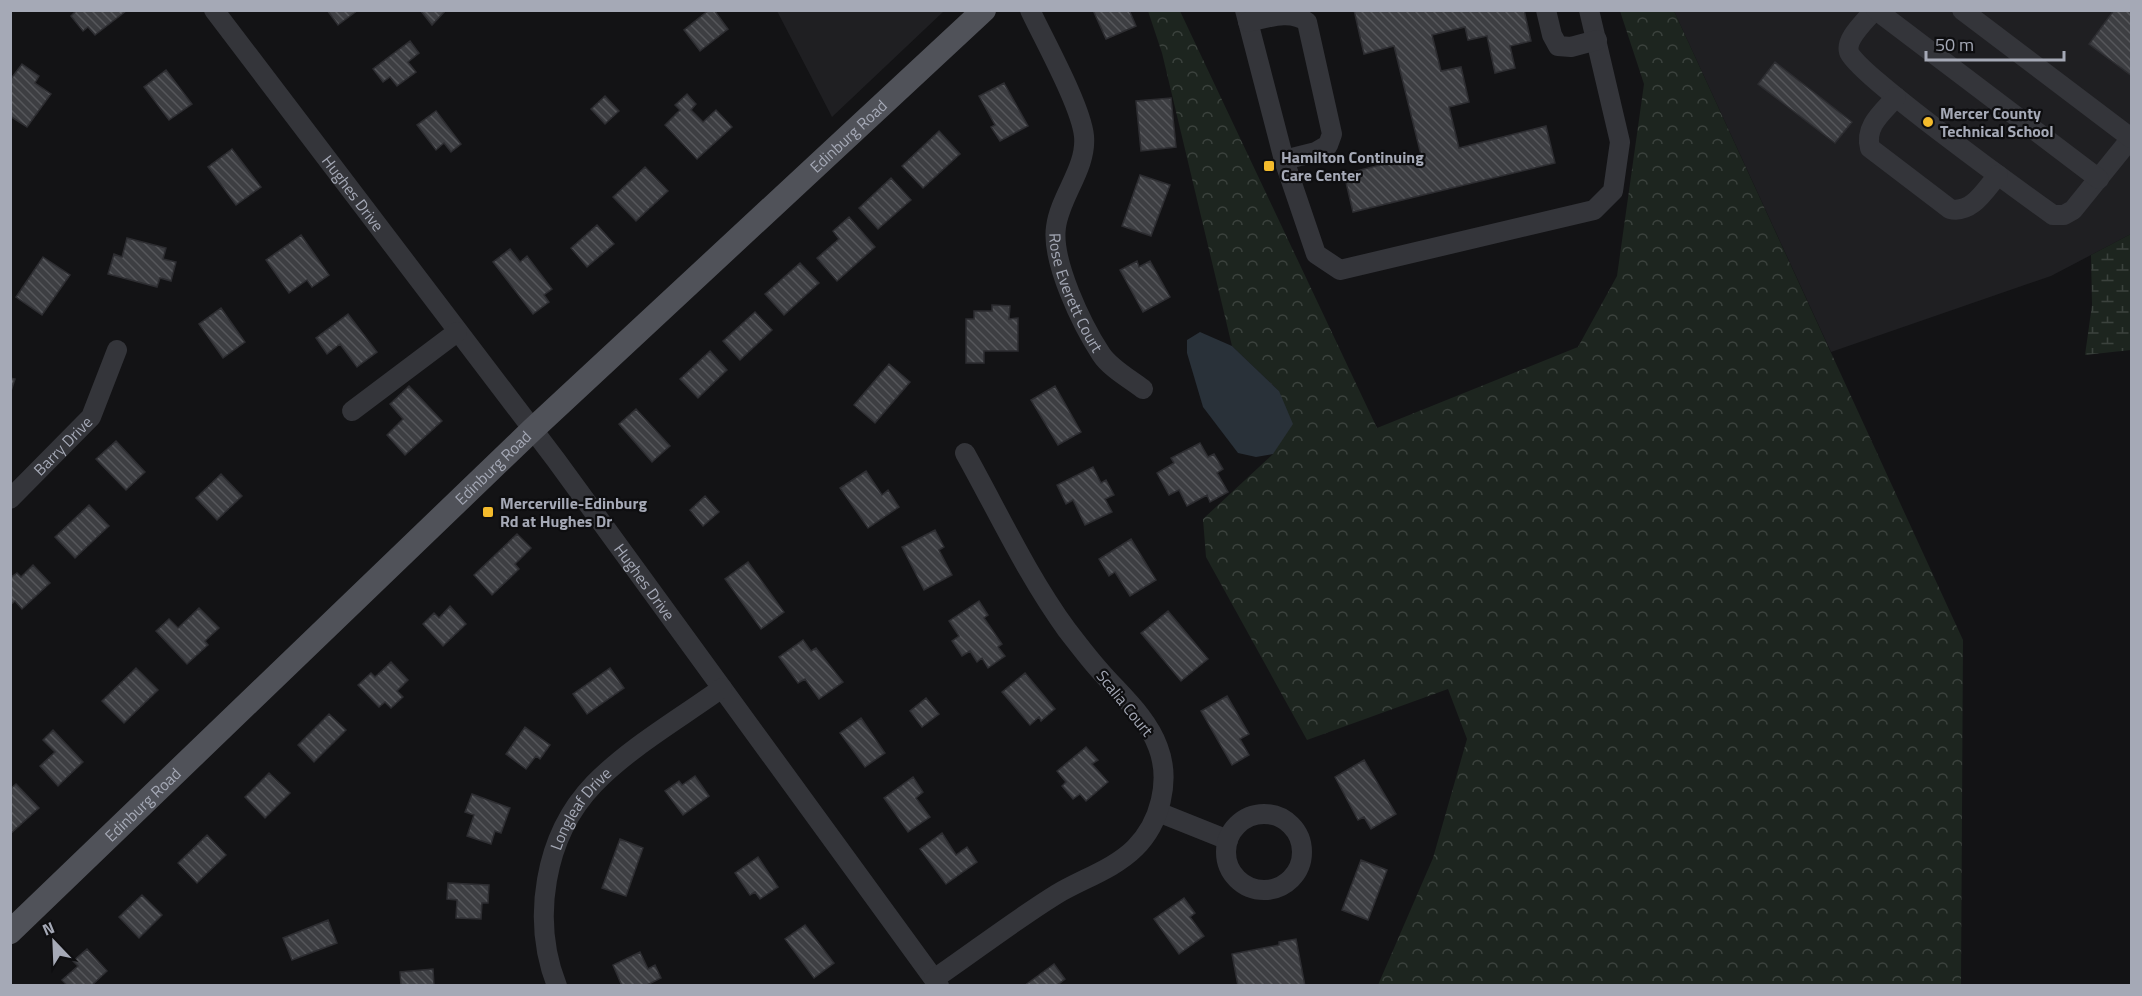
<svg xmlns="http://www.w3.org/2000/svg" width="2142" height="996" font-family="'Titillium Web',sans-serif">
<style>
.built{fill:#1f1f22}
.forest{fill:url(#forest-crowns)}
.wetland{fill:url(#wetland-marsh)}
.water{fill:#293139}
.building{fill:url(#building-back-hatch);stroke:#2d2d31;stroke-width:1.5}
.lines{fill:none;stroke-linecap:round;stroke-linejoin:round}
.minor{stroke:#34353a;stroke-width:20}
.major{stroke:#505259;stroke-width:24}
.poi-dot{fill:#f4bb2c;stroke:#0e0e10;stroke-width:2}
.labels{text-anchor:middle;stroke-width:4.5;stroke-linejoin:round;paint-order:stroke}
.poi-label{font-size:16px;font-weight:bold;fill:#a5a9b6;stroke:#0e0e10;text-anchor:start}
.street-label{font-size:16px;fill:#a5a9b6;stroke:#0e0e10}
</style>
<defs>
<pattern id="forest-crowns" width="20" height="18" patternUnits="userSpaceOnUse" patternTransform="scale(1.5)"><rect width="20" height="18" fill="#1d251f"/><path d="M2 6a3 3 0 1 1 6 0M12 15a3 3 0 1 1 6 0" fill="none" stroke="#3b423d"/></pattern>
<pattern id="wetland-marsh" width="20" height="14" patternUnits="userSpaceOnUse" patternTransform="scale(1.5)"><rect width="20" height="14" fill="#1d251f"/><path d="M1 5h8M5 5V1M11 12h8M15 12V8" fill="none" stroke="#3b423d"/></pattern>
<pattern id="building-back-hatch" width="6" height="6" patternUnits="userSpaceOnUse" patternTransform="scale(1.5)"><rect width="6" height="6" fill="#3d3e42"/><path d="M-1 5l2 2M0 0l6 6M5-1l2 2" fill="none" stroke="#56575b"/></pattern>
</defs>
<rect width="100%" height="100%" fill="#131315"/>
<path class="built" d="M777 11H944L832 117Z
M1674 11H2131V234L2051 276 1831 352Z"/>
<path class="forest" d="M1148 11H1180L1377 428 1578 347 1617 276 1644 84 1620 11H1674L1963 640 1961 985H1378L1433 858 1467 739 1448 689 1307 740 1206 557 1203 519 1273 454 1279 391 1232 346 1162 53Z"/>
<path class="wetland" d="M2131 234V350L2085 355 2092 305 2091 255Z"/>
<path class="water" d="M1200 332 1232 346 1279 391 1293 424 1273 454 1256 457 1238 453 1203 407 1187 353V340Z"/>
<path class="building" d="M77 10H125L126 11 95 35 88 27 83 31 71 16Z
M327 10H358L338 25Z
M446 10 432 25 421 11 422 10Z
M709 10H714L728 29 700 51 684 30Z
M1093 10H1129L1136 26 1106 39Z
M1354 10H1524L1531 41 1510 46 1515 68 1495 73 1487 36 1468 40 1465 27 1432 35 1441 71 1461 67 1469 102 1449 107 1459 148 1546 126 1555 163 1353 212 1344 174 1421 155 1394 46 1364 54Z
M2114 10H2132V76L2089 44Z
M410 41 419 53 408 62 416 72 397 86 390 77 383 82 373 69Z
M1775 62 1852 122 1835 143 1758 84Z
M22 64 39 76 35 83 51 94 27 127 10 116V80Z
M166 70 192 104 169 120 144 87Z
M1004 83 1028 126 1000 141 991 127 995 125 979 96Z
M687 94 696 104 691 110 703 122 716 110 732 127 697 159 665 125 680 110 675 105Z
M605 96 619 111 605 124 591 109Z
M1171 98 1176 147 1141 151 1136 101Z
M436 111 461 144 451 152 444 143 436 150 417 125Z
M939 131 960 154 923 188 902 166Z
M232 149 261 187 236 205 208 167Z
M645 167 668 191 636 221 613 197Z
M1140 175 1170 185 1151 236 1122 226Z
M891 178 911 200 878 229 859 208Z
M849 217 875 247 837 281 817 258 839 239 833 231Z
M597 225 614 244 587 267 571 248Z
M301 235 329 275 312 287 307 280 289 293 266 260Z
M127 238 166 248 163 259 176 262 171 281 160 278 157 287 108 274 114 254 122 257Z
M510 249 520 262 527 256 552 289 544 295 549 302 533 314 493 262Z
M43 257 70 275 42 315 16 297Z
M1137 261 1139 267 1150 261 1170 297 1143 312 1120 270Z
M800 263 819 283 784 315 765 294Z
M992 305 1010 306 1009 319 1018 318V351H984V363H966V319H974V311H992Z
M221 308 245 342 223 358 199 324Z
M755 312 772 330 740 360 723 341Z
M348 314 377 352 357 367 340 344 327 354 316 338Z
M710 351 727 370 698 398 680 379Z
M889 364 910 382 875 423 854 405Z
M10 378 15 379 10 394Z
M409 386 442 421 405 455 387 435 403 419 390 404Z
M1055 386 1081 432 1058 445 1031 400Z
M636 409 670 446 652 462 619 424Z
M116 441 145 472 126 490 96 459Z
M1200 443 1208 457 1214 454 1223 469 1217 473 1228 492 1210 502 1207 495 1187 506 1179 490 1169 495 1157 473 1174 463 1171 458Z
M1093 467 1101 483 1106 480 1114 495 1105 499 1112 512 1085 525 1073 500 1066 504 1057 485Z
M866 471 882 495 888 490 899 507 868 528 840 488Z
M221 474 242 496 217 520 196 498Z
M705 496 719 512 703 526 690 510Z
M89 505 109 526 75 558 55 537Z
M935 530 944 547 939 550 952 575 924 590 902 547Z
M517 534 531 548 515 564 519 569 492 595 474 575Z
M1131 539 1156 580 1130 596 1115 572 1109 576 1099 559Z
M748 562 784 612 761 629 725 579Z
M33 565 50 583 22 609 15 601 10 605V578L17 573 21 577Z
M979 601 988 615 984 618 1002 644 998 647 1005 656 988 668 982 658 977 662 970 651 962 656 952 641 959 636 949 621Z
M450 606 466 624 443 646 423 624 434 613 439 618Z
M199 608 219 628 205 641 208 645 187 664 156 631 169 619 178 628Z
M1168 611 1208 659 1181 681 1141 633Z
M803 640 811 651 816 648 843 682 819 699 805 679 798 683 779 657Z
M391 662 408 680 397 691 403 697 391 708 385 702 379 707 358 685 371 673 375 677Z
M136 668 158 690 124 723 102 701Z
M610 668 624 688 587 714 573 694Z
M1025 673 1055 709 1041 721 1039 717 1030 725 1002 692Z
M1227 696 1249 734 1240 739 1249 755 1232 765 1201 711Z
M926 698 939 714 922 727 910 711Z
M329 714 346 730 314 762 298 745Z
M861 718 885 753 865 767 840 733Z
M525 727 550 745 540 759 536 756 526 769 506 754Z
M53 730 83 762 58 786 40 766 55 752 43 740Z
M1086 747 1098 760 1092 764 1108 782 1086 801 1080 794 1073 799 1062 786 1066 782 1057 771Z
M1364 760 1396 814 1371 829 1364 817 1358 820 1335 777Z
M269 773 290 793 265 818 245 797Z
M695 776 709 796 683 815 665 791 679 781 682 785Z
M913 777 923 792 916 798 930 817 908 832 884 798Z
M16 784 39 808 10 834V789Z
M472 794 510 808 501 833 495 831 491 844 467 836 474 815 465 812Z
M942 833 956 855 967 847 977 862 946 884 920 849Z
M207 835 226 855 197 883 178 863Z
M620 839 643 848 626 896 602 888Z
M758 857 778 887 760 899 755 892 750 895 735 873Z
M1361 860 1387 870 1368 920 1342 910Z
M448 883 489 885 488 903H482L481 919 456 918 457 900 447 899Z
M142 895 162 915 139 938 119 917Z
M1184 898 1195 913 1190 917 1204 936 1179 954 1154 919Z
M328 920 337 943 292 960 283 938Z
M805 925 834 963 814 978 785 939Z
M1296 939 1305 986H1238L1232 954 1279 945V942Z
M87 949 107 971 91 986H68L62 980 78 966 73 961Z
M640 952 648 969 655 965 661 978 645 986H622L613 965Z
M1054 964 1065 979 1056 986H1024Z
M433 969 434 986H401L400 972Z"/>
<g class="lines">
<g class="minor">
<path id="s1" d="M214 10 556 460 939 986"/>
<path id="s2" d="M1030 10C1044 40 1081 106 1084 136 1087 168 1060 196 1056 227 1051 261 1082 325 1101 354 1110 368 1130 379 1143 389"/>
<path d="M1245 10 1284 160 1316 254 1340 270 1594 210 1613 191 1620 142 1589 10"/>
<path d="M1546 10 1552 35 1558 46 1571 47 1597 40"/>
<path d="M1874 10C1866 21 1845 38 1849 52 1853 71 2025 195 2053 215H2064L2073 210 2132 137"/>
<path d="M1876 10 2099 179"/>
<path d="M1962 10 2131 138"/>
<path d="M1248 22C1267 18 1291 9 1307 22L1332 134 1328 145 1316 152 1284 160"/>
<path d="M1896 97C1883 112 1864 126 1870 148L1950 209C1972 214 1985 190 1998 175"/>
<path d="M352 411 457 332"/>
<path id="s3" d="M10 499 91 417 117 350"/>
<path d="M1158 812 1228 840"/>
<circle cx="1264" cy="852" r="38"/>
<path d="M934 979C975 951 1015 920 1057 894 1082 879 1114 869 1135 848 1160 823 1171 781 1158 747 1147 717 1122 696 1101 672 1089 659 1078 644 1067 630 1027 575 998 512 965 453"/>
<path id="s4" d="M557 986C531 920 544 836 594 784 630 747 679 719 722 688"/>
</g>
<path class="major" id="s5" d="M10 932 532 430 984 10"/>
</g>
<g class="poi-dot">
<circle cx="1928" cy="122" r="6"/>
<rect x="1263" y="160" width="12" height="12" rx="3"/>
<rect x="482" y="506" width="12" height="12" rx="3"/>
</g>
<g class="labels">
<g class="poi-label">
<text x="1940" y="119">Mercer County<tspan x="1940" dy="18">Technical School</tspan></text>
<text x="1281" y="163">Hamilton Continuing<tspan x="1281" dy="18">Care Center</tspan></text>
<text x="500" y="509">Mercerville-Edinburg<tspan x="500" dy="18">Rd at Hughes Dr</tspan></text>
</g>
<g class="street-label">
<text dy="6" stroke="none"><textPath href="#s5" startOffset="1156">Edinburg Road</textPath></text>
<text dy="6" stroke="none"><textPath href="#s1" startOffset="230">Hughes Drive</textPath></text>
<text dy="6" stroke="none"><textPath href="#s2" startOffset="303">Rose Everett Court</textPath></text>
<text dy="6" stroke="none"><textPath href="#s3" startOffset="75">Barry Drive</textPath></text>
<text dy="6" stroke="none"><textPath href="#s5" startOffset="670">Edinburg Road</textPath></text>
<text dy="6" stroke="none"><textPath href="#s1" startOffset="716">Hughes Drive</textPath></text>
<text transform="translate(1125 703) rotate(51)" y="6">Scalia Court</text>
<text dy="6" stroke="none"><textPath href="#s5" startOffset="184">Edinburg Road</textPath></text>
<text dy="6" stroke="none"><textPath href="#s4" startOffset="188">Longleaf Drive</textPath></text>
</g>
</g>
<rect width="2142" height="996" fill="none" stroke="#a5a9b6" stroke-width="24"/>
<g transform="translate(54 942) rotate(337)" stroke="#0e0e10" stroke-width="4.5" paint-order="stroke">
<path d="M0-4.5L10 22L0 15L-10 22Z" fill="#a5a9b6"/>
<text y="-9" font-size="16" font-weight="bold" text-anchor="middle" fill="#a5a9b6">N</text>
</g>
<path d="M1926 51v9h138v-9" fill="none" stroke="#a5a9b6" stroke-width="3"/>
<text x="1935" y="51" font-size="18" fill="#a5a9b6" stroke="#0e0e10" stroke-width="4.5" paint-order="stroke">50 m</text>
</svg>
